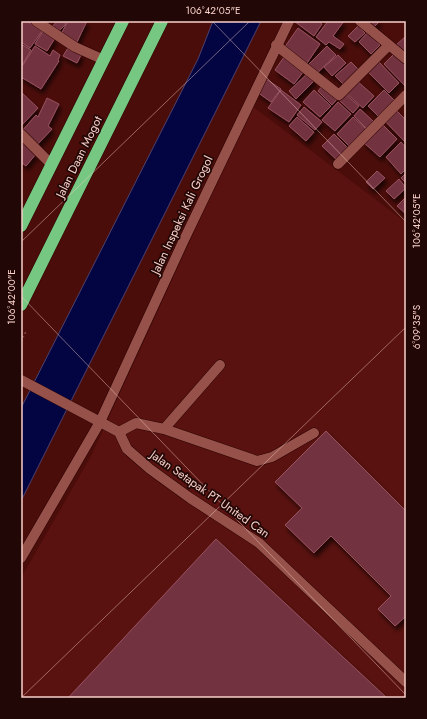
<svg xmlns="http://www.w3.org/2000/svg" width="427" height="719" font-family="Jost,sans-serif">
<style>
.built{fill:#59120f}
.water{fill:#030543;stroke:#4d426c}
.building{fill:#733141;stroke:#975260;filter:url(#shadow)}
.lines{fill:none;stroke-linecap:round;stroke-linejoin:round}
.minor-casing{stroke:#290000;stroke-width:11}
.highway-casing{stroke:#290000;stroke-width:13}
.path{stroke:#804844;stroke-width:2.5;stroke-dasharray:1 3;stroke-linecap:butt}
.minor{stroke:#96524a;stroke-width:10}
.highway{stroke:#75c781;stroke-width:12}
.ticks{fill:none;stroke:#f9d0ca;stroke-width:1;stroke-opacity:0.45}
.labels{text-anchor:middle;stroke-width:3.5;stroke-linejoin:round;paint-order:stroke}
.street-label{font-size:12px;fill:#f9d0ca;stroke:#210705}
.neatline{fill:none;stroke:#f9d0ca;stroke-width:1.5}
.ticks-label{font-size:10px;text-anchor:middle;fill:#f9d0ca}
</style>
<defs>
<filter id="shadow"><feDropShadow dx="2.5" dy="4.5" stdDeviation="2" flood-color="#0009"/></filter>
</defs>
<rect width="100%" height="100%" fill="#4b0d0a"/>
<path class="built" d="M252 106 404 221 406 219V698H21V578L91 456Z"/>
<path class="water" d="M213 21H261L21 501V408L198 59Z"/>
<path class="building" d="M23 21H27L42 31 30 48 21 42V24Z
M57 21H62L66 24 58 32 52 27Z
M68 21H87L76 44 60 36Z
M294 21H318L322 24 314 36Z
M328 21H344L333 36 344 44 340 49 329 42 326 45 316 37Z
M366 21H380L373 28Z
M358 26 365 33 355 42 348 36Z
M298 28 320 44 307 63 284 48Z
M43 31 55 38 47 51 35 44Z
M367 33 380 45 371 54 359 42Z
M405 37 406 38V55L396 45Z
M21 44 31 50 21 67Z
M35 46 50 56 53 50 60 55 58 60 59 61 41 89 21 77V68Z
M327 46 336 55 316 74 308 65Z
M68 48 81 55 77 63 63 56Z
M394 54 406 66V87L384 64Z
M338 55 346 63 332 76 324 67Z
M284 57 304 71 294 84 275 70Z
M351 62 360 71 344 85 335 76Z
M379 62 399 83 389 93 368 72Z
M308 73 315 80 296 99 289 91Z
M266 79 281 89 271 102 257 92Z
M356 80 374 96 363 108 345 92Z
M323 85 337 99 332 105 318 91Z
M281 90 301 105 289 122 268 108Z
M314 90 331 106 320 117 303 102Z
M384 90 394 100 378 116 368 106Z
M21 92 38 108 21 126Z
M345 94 359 106 353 113 339 100Z
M47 98 59 104 48 126 52 129 36 146 21 132 36 115 38 117Z
M338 102 351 114 335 131 322 120Z
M304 107 322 122 315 130 297 115Z
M360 109 373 121 366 128 354 116Z
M395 109 406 120V143L384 120Z
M297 117 314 132 306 141 289 126Z
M353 117 366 129 349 146 337 134Z
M381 123 397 139 380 157 363 142Z
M334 134 349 149 338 161 322 146Z
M21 142 36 154 26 166 21 162Z
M401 142 406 148V169L401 174 386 157Z
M377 171 385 178 373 189 366 182Z
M406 173V183L401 178Z
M399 179 406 188 394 199 386 191Z
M406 197V214L397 206Z
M326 431 406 511V616L395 626 378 609 391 596 331 536 314 553 285 525 302 508 275 482Z
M216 539 387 698H68Z"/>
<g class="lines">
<g class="minor-casing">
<path id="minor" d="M36 21 75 47 104 60
M360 21 406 59
M276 45 339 95 389 45
M21 134 51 164
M338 164 406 95
M220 365 164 429 257 461 272 457 314 433
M21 380 119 432 127 449 150 469 190 498 259 543 406 682
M119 432 136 423 164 429
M21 558 100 422 183 242 289 21"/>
</g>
<g class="highway-casing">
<path id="highway" d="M21 226 123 21
M21 305 162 21"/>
</g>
<path class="path" d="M21 331 25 333 21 341"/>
<use href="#minor" class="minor"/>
<use href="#highway" class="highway"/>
</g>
<path class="ticks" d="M212 21 406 222M21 242 250 21M21 296 406 695M21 698 406 327"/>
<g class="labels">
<g class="street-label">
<text transform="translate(79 157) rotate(-64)" y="4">Jalan Daan Mogot</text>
<text transform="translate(182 215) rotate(-65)" y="4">Jalan Inspeksi Kali Grogol</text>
<text transform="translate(210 494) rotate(35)" y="4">Jalan Setapak PT United Can</text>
</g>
</g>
<rect width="427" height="719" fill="none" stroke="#210705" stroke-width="44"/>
<rect x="22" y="22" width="383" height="675" class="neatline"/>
<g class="ticks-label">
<text x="213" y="14">106°42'05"E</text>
<text transform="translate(416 221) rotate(-90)" y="4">106°42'05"E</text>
<text transform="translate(11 297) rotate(-90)" y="4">106°42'00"E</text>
<text transform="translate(416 327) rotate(-90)" y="4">6°09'35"S</text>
</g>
</svg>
